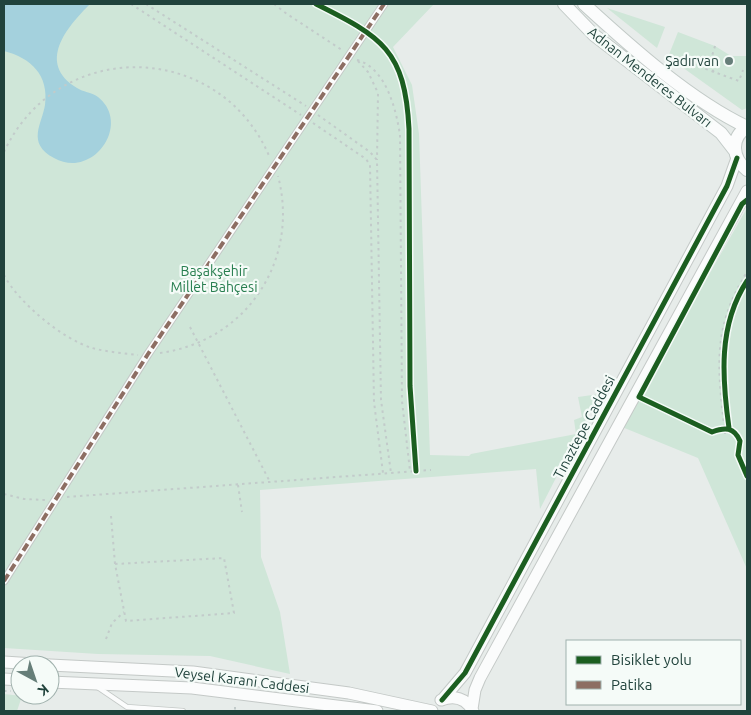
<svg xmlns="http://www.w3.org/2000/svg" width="751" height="715" font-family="Ubuntu,sans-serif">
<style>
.green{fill:#cfe6d8}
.water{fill:#a4d1dd}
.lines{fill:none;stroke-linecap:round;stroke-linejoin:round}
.service-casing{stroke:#c4c9c7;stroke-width:6}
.pedestrian-casing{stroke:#c4c9c7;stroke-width:9}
.tertiary-casing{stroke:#c4c9c7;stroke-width:13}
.secondary-casing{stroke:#c2cac7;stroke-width:14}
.path{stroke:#c2cbca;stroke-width:2;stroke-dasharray:2.5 4;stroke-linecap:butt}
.service{stroke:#fbfcfc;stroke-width:4.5}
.pedestrian{stroke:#fbfcfc;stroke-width:7}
.tertiary{stroke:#fbfcfc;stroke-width:11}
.secondary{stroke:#fbfcfc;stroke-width:12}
.quiet{stroke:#8d6e63;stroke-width:4;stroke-dasharray:8 4;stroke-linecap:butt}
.cycleway-casing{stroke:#f5fbf8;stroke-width:8}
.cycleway{stroke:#1b5e20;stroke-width:5}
.poi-dot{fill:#667e79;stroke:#f5fbf8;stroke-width:2}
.labels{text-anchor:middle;stroke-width:4.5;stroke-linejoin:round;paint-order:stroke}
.poi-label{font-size:14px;fill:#21433c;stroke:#f5fbf8;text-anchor:end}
.street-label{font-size:14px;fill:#21433c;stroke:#f5fbf8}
.park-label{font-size:14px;fill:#277e4f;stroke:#f5fbf8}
</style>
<rect width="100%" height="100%" fill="#e7ecea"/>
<path class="green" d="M4 4H434L393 47 412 85 419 134 430 455 469 456 471 454 576 434 574 420 582 417 578 397 599 394 540 509 536 469 260 490 261 557 280 612 290 674 210 656 98 654 4 648Z
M607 8 665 27 657 48Z
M678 32 715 46 731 56H747V108L742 110 668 57Z
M747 208V569L698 458 622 427Z
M4 694 22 696 17 711H4Z"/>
<path class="water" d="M4 4H90C67 27 36 63 77 88 83 92 91 92 98 97 132 124 93 180 54 158 26 143 42 124 45 105 49 75 31 58 4 51Z"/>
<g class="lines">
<g class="service-casing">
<path id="service" d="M96 686 127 707 183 711"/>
</g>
<g class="pedestrian-casing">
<path id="pedestrian" d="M4 581 148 354 384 4"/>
</g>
<g class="tertiary-casing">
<path id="tertiary" d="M4 662 49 665
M50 665 193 672 349 693 432 711
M4 679 20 680
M50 682 192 688 377 711
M441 700C454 695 466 698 473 711
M442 700 465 673 727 186 737 158
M472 709 475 690 480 678 747 191"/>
</g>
<g class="secondary-casing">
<path id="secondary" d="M564 4 594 35 721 133 735 151
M584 4C631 47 690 100 747 127
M747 127C730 138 732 158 747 170"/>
</g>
<path class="path" d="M131 4 301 115
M146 4 306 106
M274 4 287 14 342 50
M715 46 709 66 714 72 739 81 743 70
M669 55 714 72
M357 60C386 68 396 109 400 135L402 401 410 471
M358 61 368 72 378 93 377 160
M318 115 370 152 377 160 381 400 391 473
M313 123 366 159 370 165 374 402 383 473
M4 152C58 36 221 40 270 158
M4 275C18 302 62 339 92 348 107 352 123 353 138 355
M190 327 270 482
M160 353C247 341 300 260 278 176
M725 434C718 370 711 329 747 272
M238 485 242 512
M4 494 24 499 45 500
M67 497 431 470
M111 516 115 564 126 621 234 613 224 558 115 564
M106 639 112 623 124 612
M4 691H11
M235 707V711"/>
<use href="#service" class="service"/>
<use href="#pedestrian" class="pedestrian"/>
<use href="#tertiary" class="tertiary"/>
<use href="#secondary" class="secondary"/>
<path class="quiet" d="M4 581 148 354 384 4"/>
<g class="cycleway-casing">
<path id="cycleway" d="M316 4C382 37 405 50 409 129L410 386 416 471
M747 200 742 204 639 397 712 432C725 427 734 427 740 441L738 455 747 476
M729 428C722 378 718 325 747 281
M442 700 465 673 727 186 737 158"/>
</g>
<use href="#cycleway" class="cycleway"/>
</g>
<circle class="poi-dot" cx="729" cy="61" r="5"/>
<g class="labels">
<g class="poi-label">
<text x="719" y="66">Şadırvan</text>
</g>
<g class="street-label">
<text transform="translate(650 77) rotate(38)" y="5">Adnan Menderes Bulvarı</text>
<text transform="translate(584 427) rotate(-62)" y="5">Tınaztepe Caddesi</text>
<text transform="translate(242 680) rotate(7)" y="5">Veysel Karani Caddesi</text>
</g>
<g class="park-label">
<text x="214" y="276">Başakşehir<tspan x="214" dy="16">Millet Bahçesi</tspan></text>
</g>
</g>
<rect width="751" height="715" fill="none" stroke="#21433c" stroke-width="10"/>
<rect x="566" y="640" width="175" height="65" fill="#f5fbf8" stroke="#a0b1ad"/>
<rect x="576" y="656" width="25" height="8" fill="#1b5e20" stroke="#a0b1ad"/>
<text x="611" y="665" font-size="15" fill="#21433c">Bisiklet yolu</text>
<rect x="576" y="681" width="25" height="8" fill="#8d6e63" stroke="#a0b1ad"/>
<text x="611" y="690" font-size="15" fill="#21433c">Patika</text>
<g transform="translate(35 680) rotate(140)"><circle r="24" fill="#f5fbf8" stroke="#a0b1ad"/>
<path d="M0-4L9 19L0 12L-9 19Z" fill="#667e79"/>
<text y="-8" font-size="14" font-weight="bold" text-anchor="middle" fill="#21433c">K</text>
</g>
</svg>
